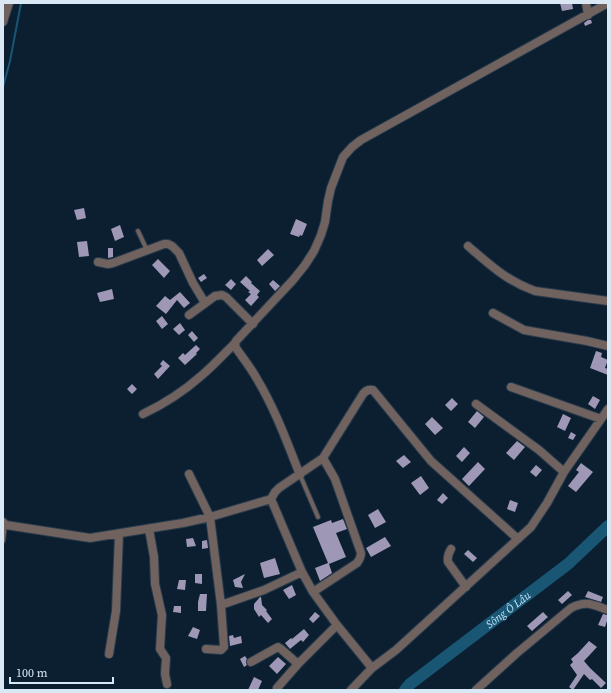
<svg xmlns="http://www.w3.org/2000/svg" width="611" height="693" font-family="'Source Serif 4',serif">
<style>
.lines{fill:none;stroke-linecap:round;stroke-linejoin:round}
.stream{stroke:#185674;stroke-width:2}
.river{stroke:#185674;stroke-width:12}
.building{fill:#9e98b6}
.service-casing{stroke:#283b4c;stroke-width:6}
.minor-casing{stroke:#283b4c;stroke-width:10}
.service{stroke:#70625e;stroke-width:4}
.minor{stroke:#70625e;stroke-width:8}
.labels{text-anchor:middle;stroke-width:4;stroke-linejoin:round;paint-order:stroke}
.water-label{font-size:11px;font-style:italic;fill:#c8e8fc;stroke:#0b1f31}
</style>
<rect width="100%" height="100%" fill="#0b1f31"/>
<g class="lines">
<path class="stream" d="M3 87 10 61 21 3"/>
<path class="river" id="s1" d="M405 690 410 684 568 564 608 526"/>
</g>
<path class="building" d="M560 3H572L573 9 562 11Z
M588 20H591L592 23 585 26 584 23Z
M84 208 86 218 77 220 74 210Z
M296 219 307 224 302 236 300 235 299 237 290 234Z
M120 225 124 237 115 241 111 229Z
M87 241 89 256 79 257 77 242Z
M108 248H113V257L108 258Z
M268 249 274 255 262 266 257 260Z
M158 259 170 271 164 278 152 265Z
M204 274 207 278 201 282 198 278Z
M246 276 252 282 251 283 260 291 257 295 259 297 251 306 245 300 251 294 248 292 250 291 240 282Z
M231 279 236 284 231 290 225 285Z
M273 280 280 286 275 291 269 284Z
M112 289 114 299 100 302 97 293Z
M180 292 190 303 184 308 177 300 166 314 156 306 165 296 170 300Z
M162 316 168 324 162 329 156 321Z
M180 323 185 330 179 335 173 329Z
M192 331 198 338 194 342 188 335Z
M196 345 200 349 196 353 197 354 185 365 178 358 183 353 185 355Z
M596 351 602 353 601 357 608 360 605 368 608 369V375L590 368Z
M163 360 170 366 158 379 154 374 162 366 160 364Z
M132 384 137 389 132 394 127 389Z
M593 396 600 400 595 409 588 404Z
M452 398 458 404 451 411 445 405Z
M477 411 484 417 475 428 468 422Z
M563 414 571 418 565 431 557 427Z
M432 417 443 428 435 435 425 424Z
M571 432 576 435 573 440 568 438Z
M517 441 525 447 514 460 506 453Z
M464 447 470 453 462 462 456 456Z
M404 455 411 462 403 468 396 461Z
M478 462 485 469 469 486 462 479Z
M581 463 593 472 576 492 568 486 579 472 576 470Z
M536 465 542 470 536 477 530 472Z
M421 476 429 488 420 495 411 483Z
M443 493 448 498 442 504 437 500Z
M510 500 518 503 515 512 507 509Z
M378 509 386 522 375 528 368 515Z
M343 519 347 529 336 533 346 557 329 564 332 573 320 581 315 568 328 563 313 527 331 520 332 523Z
M385 537 391 546 371 557 366 548Z
M193 538 196 546 187 547 186 539Z
M207 540 208 548 202 549V541Z
M468 550 477 558 473 562 464 554Z
M275 558 280 574 264 578 260 563Z
M195 574H202V584L195 583Z
M245 574 241 582 243 588 235 587 233 580Z
M179 580H186L185 590 177 589Z
M292 585 296 595 289 599 283 590Z
M568 591 572 595 562 604 558 600Z
M588 591 603 597 601 602 585 597Z
M200 594H207L206 611H198V602Z
M260 597H261L262 605 267 610 266 611 272 619 268 623 261 615 259 617 254 609V604Z
M174 606H181V613L173 612Z
M315 612 320 616 313 623 309 619Z
M543 612 548 617 532 631 527 626Z
M603 614 608 615V618L605 627 598 625Z
M193 627 200 630 197 639 188 636Z
M304 629 309 635 303 642 301 640 290 649 285 643 291 638 292 639Z
M233 635 234 638 241 636 242 643 230 646 229 636Z
M589 641 597 647 584 661 590 668 606 683 601 688 592 679 590 680 584 674 573 690 569 687 577 675 570 665 573 662 571 659 578 653Z
M245 656 247 659 246 662 247 665 244 667 240 659Z
M278 657 286 664 277 674 269 666Z
M254 677 262 681 258 690H248Z"/>
<g class="lines">
<g class="service-casing">
<path id="service" d="M138 231 147 250
M300 475 318 517
M3 541 5 525"/>
</g>
<g class="minor-casing">
<path id="minor" d="M586 3 588 15
M3 22 9 3
M468 246C490 265 507 281 535 291L608 301
M98 262 108 264 113 263 164 244H168L172 246 179 253 193 283 205 303
M493 313 524 330 587 341 608 346
M189 315 215 296 222 295 226 297 253 324
M511 387 601 419
M476 404 539 450 564 472
M143 414C164 404 184 391 201 376 213 366 224 354 235 343
M189 474 210 517 221 605 224 647 221 650 206 649
M300 475C287 442 275 409 257 379 251 368 243 358 236 348L235 343 236 341 293 280 305 265 314 251 321 235 325 222 328 201 331 188 343 157 352 147 361 140 608 3
M271 499 275 492 279 488 323 458 363 394C366 390 369 389 373 390L431 461 518 539
M3 522 6 525 90 538 183 523 210 517 271 499 302 572 313 592 337 625 372 668 351 690
M149 529 154 557 155 584 162 615 160 649 166 658 165 674 167 684
M451 549C448 554 447 557 448 562L466 587
M313 592 357 563C360 559 361 557 361 553L335 479 323 458
M221 605 264 590 302 572
M109 654 116 611 119 534
M251 662 278 647 281 649 298 664
M372 668 396 650 531 527 547 503 564 472 608 409
M277 688 298 664 337 625
M476 690 517 653 571 608C587 600 593 605 608 610"/>
</g>
<use href="#service" class="service"/>
<use href="#minor" class="minor"/>
</g>
<g class="labels">
<g class="water-label">
<text dy="4" stroke="none"><textPath href="#s1" startOffset="131">Sông Ô Lâu</textPath></text>
</g>
</g>
<rect width="611" height="693" fill="none" stroke="#dae7f4" stroke-width="8"/>
<path d="M10 677v6h103v-6" fill="none" stroke="#dae7f4" stroke-width="2"/>
<text x="16" y="677" font-size="12" fill="#dae7f4" stroke="#0b1f31" stroke-width="3" paint-order="stroke">100 m</text>
</svg>
